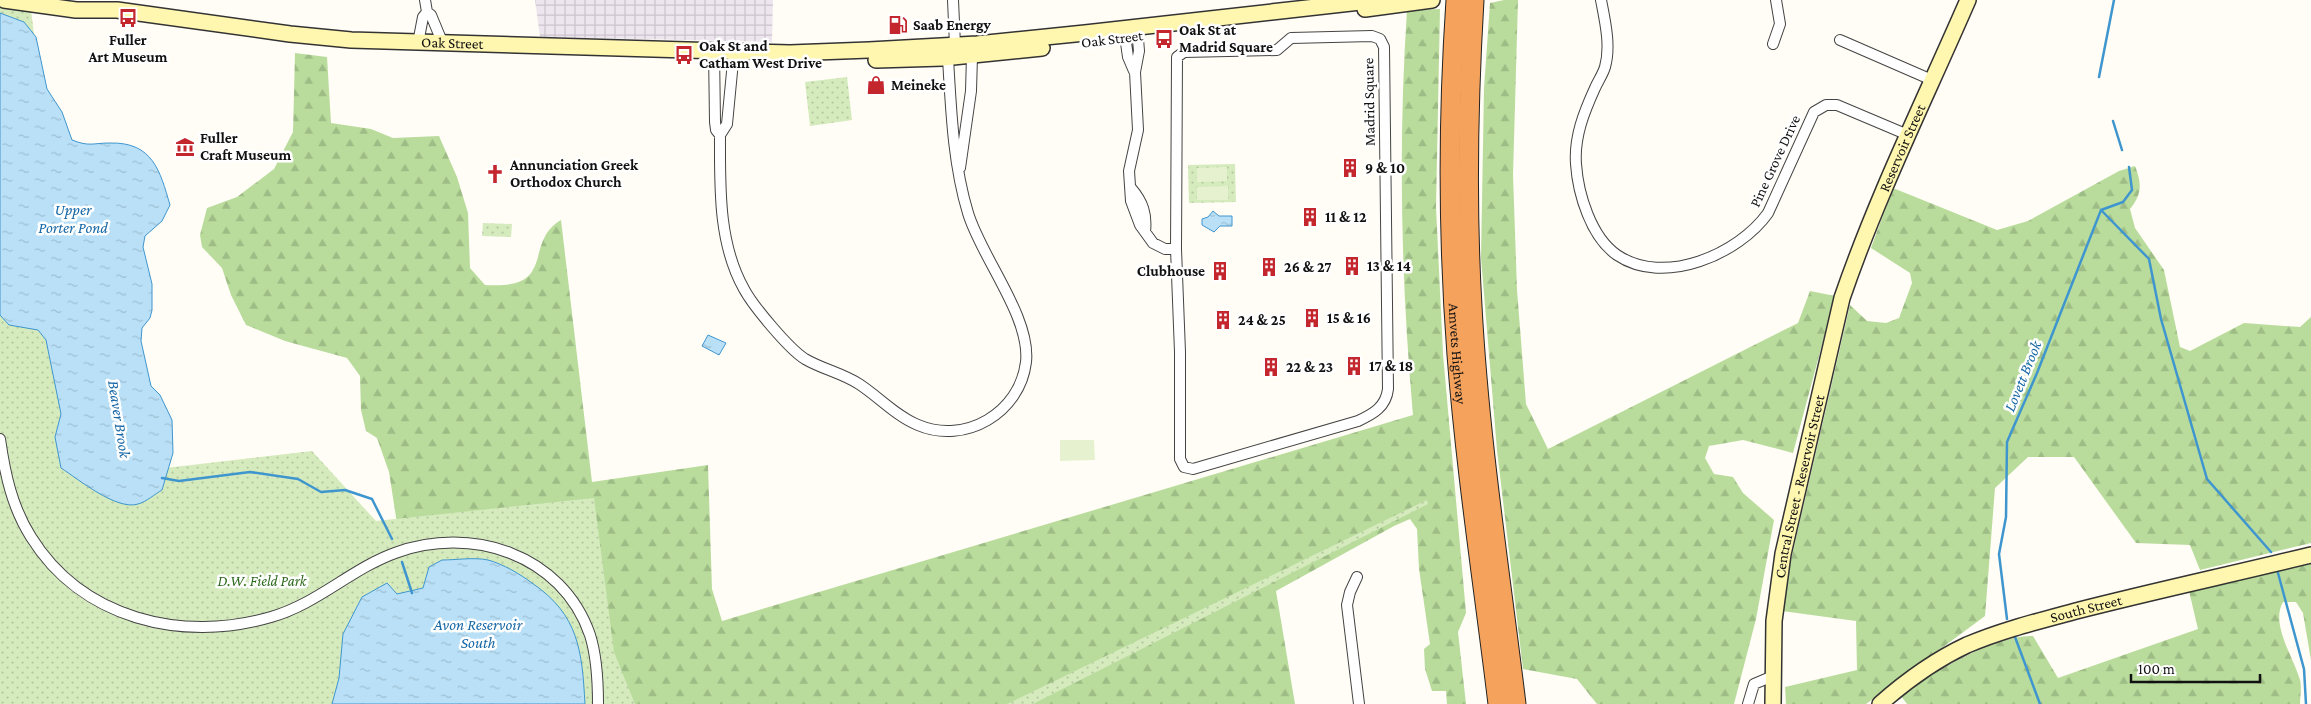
<svg xmlns="http://www.w3.org/2000/svg" width="2311" height="704" font-family="'Crimson Pro',serif">
<style>
.industrial{fill:url(#industrial-grid)}
.forest{fill:url(#forest-firs)}
.park{fill:url(#park-dots)}
.pitch{fill:#e6f2cf}
.water{fill:url(#water-ripples);stroke:#3f96cf}
.lines{fill:none;stroke-linecap:round;stroke-linejoin:round}
.stream{stroke:#3f96cf;stroke-width:2.5}
.street-casing{stroke:#444;stroke-width:12}
.secondary-casing{stroke:#333;stroke-width:18}
.highway-casing{stroke:#222;stroke-width:21}
.street{stroke:#fff;stroke-width:10}
.secondary{stroke:#fff6b0;stroke-width:15}
.highway{stroke:#f5a25d;stroke-width:19}
.labels{text-anchor:middle;stroke-width:5;stroke-linejoin:round;paint-order:stroke}
.poi-label{font-size:15px;font-weight:bold;fill:#111;stroke:#fff;text-anchor:start}
.street-label{font-size:15px;fill:#111;stroke:#fff}
.park-label{font-size:15px;font-style:italic;fill:#2f6b1f;stroke:#fff}
.water-label{font-size:16px;font-style:italic;fill:#1768a6;stroke:#fff}
</style>
<defs>
<pattern id="industrial-grid" width="8" height="8" patternUnits="userSpaceOnUse" patternTransform="scale(1.25)"><rect width="8" height="8" fill="#eee6ef"/><path d="M0 4h8M4 0v8" fill="none" stroke="#cbc4cc"/></pattern>
<pattern id="forest-firs" width="22" height="20" patternUnits="userSpaceOnUse" patternTransform="scale(1.25)"><rect width="22" height="20" fill="#b9dc9c"/><path d="M5 1l3.5 6h-7zM16 11l3.5 6h-7z" fill="#9ebc85"/></pattern>
<pattern id="park-dots" width="8" height="8" patternUnits="userSpaceOnUse" patternTransform="scale(1.25)"><rect width="8" height="8" fill="#d5ebbd"/><path d="M2 2h.1M6 6h.1" fill="none" stroke="#b6c8a1" stroke-width="1.8" stroke-linecap="round"/></pattern>
<pattern id="water-ripples" width="26" height="14" patternUnits="userSpaceOnUse" patternTransform="scale(1.25)"><rect width="26" height="14" fill="#b9e0f7"/><path d="M2 4q2-2 4 0t4 0M15 11q2-2 4 0t4 0" fill="none" stroke="#9ebfd3"/></pattern>
</defs>
<rect width="100%" height="100%" fill="#fffdf5"/>
<path class="industrial" d="M535 0H773L772 42 540 37Z"/>
<path class="forest" d="M1504 0H1518L1513 175 1517 290 1526 404 1548 449 1798 323 1810 291 1835 296 1793 453 1743 440 1709 446 1705 458 1714 474 1733 477 1743 493 1774 520 1756 619 1734 704H1597L1577 679 1523 669 1497 450 1481 258 1484 88 1490 3Z
M1440 9 1436 207 1443 354 1466 613 1458 632 1466 704H1447L1446 691H1432L1425 669 1424 649 1430 644 1419 569 1417 529 1410 519 1394 526 1276 591 1295 704H605L400 543 389 472 377 438 366 431 361 410 360 376 347 358 285 341 246 325 231 295 222 268 202 247 200 235 207 208 237 197 274 169 293 132 295 53 327 57 331 123 371 129 393 138 439 136 457 177 468 213 470 268 485 285C559 290 522 243 561 220L592 482 708 465 712 589 722 621 1413 415C1401 280 1398 146 1407 10Z
M2135 166C2142 184 2142 194 2130 209L2135 228 2164 270 2180 347 2190 351 2244 323 2300 327 2311 317V543L2200 570 2190 545 2136 543 2074 457H2028L1995 488 1985 616 1866 704H1786L1785 687 1857 670 1856 621 1782 611 1784 590 1850 305 1867 321 1886 323 1899 318 1912 283 1910 273 1871 248 1893 188 1997 230 2028 221 2119 171Z
M2311 560V660L2303 613 2296 602H2283C2270 624 2294 658 2300 680 2302 687 2300 697 2300 704H1907L1901 696C1929 674 1996 634 2033 636L2058 678 2198 629 2189 591Z"/>
<path class="park" d="M0 6 31 10 88 477 312 451 376 521 594 498 614 652 635 704H0Z
M847 77 852 120 810 126 805 82Z
M1235 164 1236 202 1189 203 1188 165Z
M483 223 512 224 511 237 482 236Z
M1427 500 1428 504 1033 704H1007Z"/>
<path class="pitch" d="M1227 167V181L1197 182V168Z
M1228 186V200H1197V187Z
M1060 440H1094L1095 460 1060 461Z"/>
<path class="water" d="M0 13 24 22 36 37 47 89 62 112 72 140C90 147 92 143 110 143 153 142 160 171 170 205L162 221 145 236 143 247 152 284V310L150 318 142 328 141 341 151 386 160 395 172 420 173 453 162 490C155 494 146 502 138 504 117 511 78 479 61 468L55 437 61 414 46 340 38 330 9 325 0 315Z
M1213 211 1219 216H1232V226H1220L1214 232 1202 225V219L1208 217Z
M708 335 726 343 719 355 702 346Z
M442 560C456 560 474 557 488 560 503 564 520 574 532 583 579 615 582 651 585 704H332L339 678 343 634 362 597 387 583 397 594 423 588 429 567Z"/>
<g class="lines">
<path class="stream" d="M2099 77 2114 0
M2113 121 2122 150
M2101 210 2149 259 2161 319 2207 479 2271 552
M162 478 179 481 250 472 298 479 321 492 345 490 372 499 392 539
M402 562 412 593
M2278 573 2304 669 2306 704
M2007 619 1999 554 2006 517 2007 442 2037 373 2101 210 2123 202 2132 190 2129 167
M2015 637 2040 704"/>
<g class="street-casing">
<path id="street" d="M953 0 955 45
M1601 0C1605 21 1611 46 1605 67 1603 74 1598 81 1595 88 1584 112 1574 137 1576 164 1578 194 1591 237 1617 255 1664 287 1739 254 1768 213L1814 112 1826 105H1837L1908 135
M427 12 431 15 443 44
M1137 27 1139 51 1135 72 1138 130 1129 171 1131 201 1140 225 1153 243 1165 249H1176
M1124 29 1128 57 1134 71
M1372 36 1380 39 1384 47 1388 389C1386 407 1373 414 1358 421L1193 469 1184 467 1180 459V352L1176 249 1177 57 1184 52 1277 50 1291 38Z
M1840 40 1932 80
M418 43 423 17 427 12 425 0
M1773 44 1780 24 1776 0
M714 51 715 122 716 130 720 135C720 186 718 243 744 289 753 306 789 349 805 359 822 369 842 373 859 384 879 397 896 416 918 425 965 445 1020 413 1026 362 1031 317 981 257 968 213 953 164 951 109 948 58L951 52
M720 135 727 124 734 51
M960 168 971 91 972 56 967 53
M1131 188C1143 202 1147 214 1145 232
M0 439C5 474 12 507 31 537 82 619 182 643 271 617 317 604 351 569 395 553 471 525 562 554 590 635 597 657 598 680 598 704
M1357 577 1350 592 1347 605 1359 704
M1748 704 1754 684 1773 676"/>
</g>
<g class="secondary-casing">
<g id="secondary">
<path id="s1" d="M4 0 76 10H117L290 34 351 40 790 53 869 50 977 44 1085 33 1378 0"/>
<path d="M1365 9 1432 0"/>
<path d="M876 60 943 58 1042 48"/>
<path id="s2" d="M1773 704 1774 621 1783 554 1842 298C1877 196 1925 99 1968 0"/>
<path id="s3" d="M1880 704C1906 681 1935 660 1967 645 2002 630 2039 621 2076 611 2154 591 2233 574 2311 555"/>
</g>
</g>
<g class="highway-casing">
<g id="highway">
<path id="s4" d="M1456 0C1448 118 1448 237 1457 355 1466 472 1484 588 1498 704"/>
<path d="M1474 0C1468 102 1466 204 1472 306 1479 439 1500 572 1516 704"/>
</g>
</g>
<use href="#street" class="street"/>
<use href="#secondary" class="secondary"/>
<use href="#highway" class="highway"/>
</g>
<defs>
<g id="bus-bare" transform="scale(1.5)"><path d="M-5-6H5V4H4V6H2V4H-2V6H-4V4H-5ZM-3.5-4V0h7V-4ZM-3.5 1.2v1.5H-2V1.2ZM2 1.2v1.5H3.5V1.2Z" fill="#c4262e" stroke="#fff" stroke-width="2.5" paint-order="stroke"/></g>
<g id="fuel-bare" transform="scale(1.5)"><path d="M-5.5-6h7V0h2V4h1.3V-2.5L3-4.5l.8-.8L6-3V5H2.5V1h-1V6h-7ZM-4.2-4.7v3.2H.2V-4.7Z" fill="#c4262e" stroke="#fff" stroke-width="2.5" paint-order="stroke"/></g>
<g id="shop-bare" transform="scale(1.5)"><path d="M-5-2.5h2.3a2.7 3.5 0 0 1 5.4 0H5L5.5 6h-11ZM-1.5-2.5h3a1.5 2.3 0 0 0-3 0Z" fill="#c4262e" stroke="#fff" stroke-width="2.5" paint-order="stroke"/></g>
<g id="museum-bare" transform="scale(1.5)"><path d="M0-6L6-3V-2H-6V-3ZM-5-1h2V3h-2ZM-1-1h2V3h-2ZM3-1h2V3H3ZM-6 4H6V6H-6Z" fill="#c4262e" stroke="#fff" stroke-width="2.5" paint-order="stroke"/></g>
<g id="building-bare" transform="scale(1.5)"><path d="M-4-6H4V6H1V3H-1V6H-4ZM-2.5-4.3h1.7v1.8h-1.7ZM.8-4.3h1.7v1.8H.8ZM-2.5-1h1.7V.8h-1.7ZM.8-1h1.7V.8H.8Z" fill="#c4262e" stroke="#fff" stroke-width="2.5" paint-order="stroke"/></g>
<g id="church-bare" transform="scale(1.5)"><path d="M-1.2-6h2.4v3.5h3.3v2.4h-3.3V6h-2.4V-.1h-3.3v-2.4h3.3Z" fill="#c4262e" stroke="#fff" stroke-width="2.5" paint-order="stroke"/></g>
</defs>
<g fill-rule="evenodd">
<use href="#bus-bare" x="128" y="18"/>
<use href="#fuel-bare" x="898" y="25"/>
<use href="#bus-bare" x="1164" y="39"/>
<use href="#bus-bare" x="684" y="55"/>
<use href="#shop-bare" x="876" y="85"/>
<use href="#museum-bare" x="185" y="147"/>
<use href="#building-bare" x="1350" y="168"/>
<use href="#church-bare" x="495" y="174"/>
<use href="#building-bare" x="1310" y="217"/>
<use href="#building-bare" x="1352" y="266"/>
<use href="#building-bare" x="1269" y="267"/>
<use href="#building-bare" x="1220" y="271"/>
<use href="#building-bare" x="1312" y="318"/>
<use href="#building-bare" x="1223" y="320"/>
<use href="#building-bare" x="1354" y="366"/>
<use href="#building-bare" x="1271" y="367"/>
</g>
<g class="labels">
<g class="poi-label">
<text x="913" y="30">Saab Energy</text>
<text x="1179" y="35">Oak St at<tspan x="1179" dy="17">Madrid Square</tspan></text>
<text x="128" y="45" text-anchor="middle">Fuller<tspan x="128" dy="17">Art Museum</tspan></text>
<text x="699" y="51">Oak St and<tspan x="699" dy="17">Catham West Drive</tspan></text>
<text x="891" y="90">Meineke</text>
<text x="200" y="143">Fuller<tspan x="200" dy="17">Craft Museum</tspan></text>
<text x="510" y="170">Annunciation Greek<tspan x="510" dy="17">Orthodox Church</tspan></text>
<text x="1365" y="173">9 &amp; 10</text>
<text x="1325" y="222">11 &amp; 12</text>
<text x="1367" y="271">13 &amp; 14</text>
<text x="1284" y="272">26 &amp; 27</text>
<text x="1205" y="276" text-anchor="end">Clubhouse</text>
<text x="1327" y="323">15 &amp; 16</text>
<text x="1238" y="325">24 &amp; 25</text>
<text x="1369" y="371">17 &amp; 18</text>
<text x="1286" y="372">22 &amp; 23</text>
</g>
<g class="street-label">
<text transform="translate(1112 39) rotate(-7)" y="5">Oak Street</text>
<text dy="5" stroke="none"><textPath href="#s1" startOffset="451">Oak Street</textPath></text>
<text transform="translate(1369 102) rotate(-91)" y="5">Madrid Square</text>
<text dy="5" stroke="none"><textPath href="#s2" startOffset="575">Reservoir Street</textPath></text>
<text transform="translate(1775 161) rotate(-65)" y="5">Pine Grove Drive</text>
<text dy="5" stroke="none"><textPath href="#s4" startOffset="354">Amvets Highway</textPath></text>
<text dy="5" stroke="none"><textPath href="#s2" startOffset="220">Central Street - Reservoir Street</textPath></text>
<text dy="5" stroke="none"><textPath href="#s3" startOffset="230">South Street</textPath></text>
</g>
<g class="park-label">
<text x="262" y="586">D.W. Field Park</text>
</g>
<g class="water-label">
<text x="73" y="215">Upper<tspan x="73" dy="18">Porter Pond</tspan></text>
<text transform="translate(2022 376) rotate(-68)" y="6">Lovett Brook</text>
<text transform="translate(120 419) rotate(81)" y="6">Beaver Brook</text>
<text x="478" y="630">Avon Reservoir<tspan x="478" dy="18">South</tspan></text>
</g>
</g>
<path d="M2131 674v8h129v-8" fill="none" stroke="#111111" stroke-width="2.5"/>
<text x="2138" y="674" font-size="15" fill="#111111" stroke="#ffffff" stroke-width="4" paint-order="stroke">100 m</text>
</svg>
